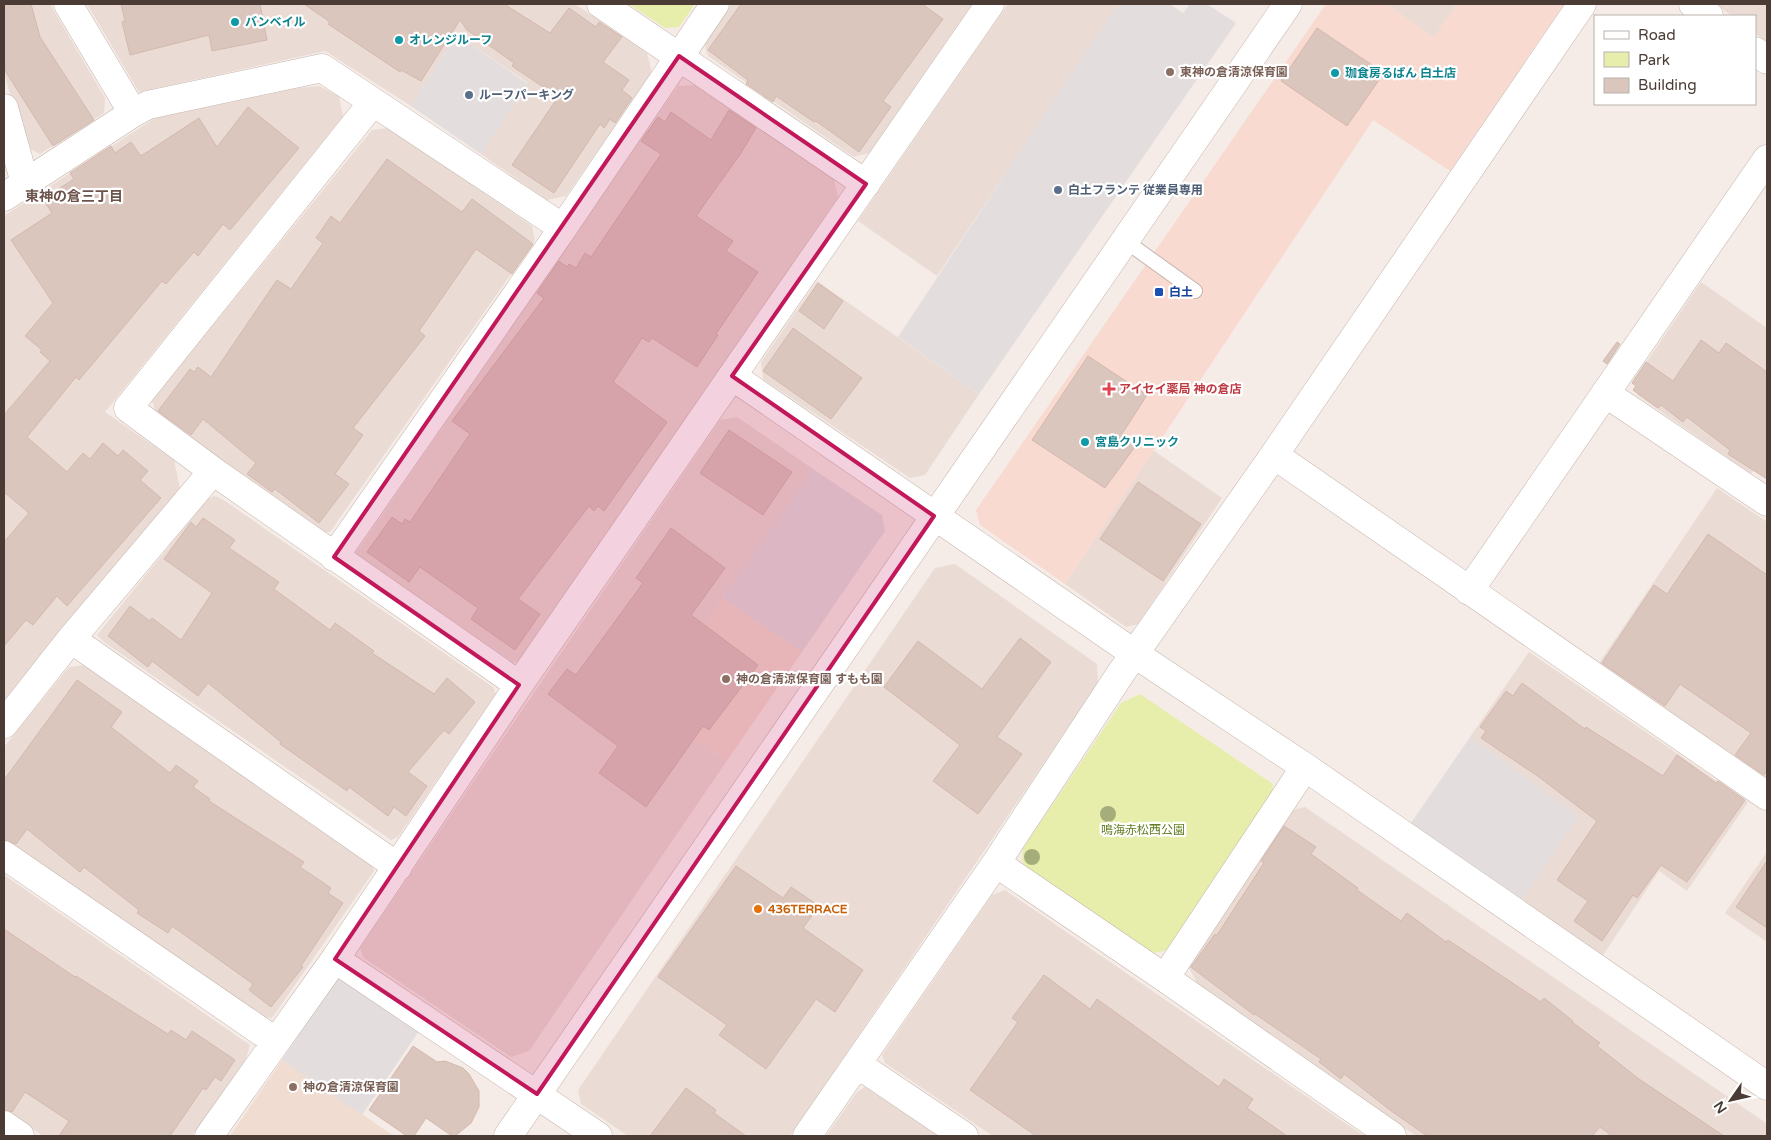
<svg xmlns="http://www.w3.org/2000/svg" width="1771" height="1140" font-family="'Varela Round','Noto Sans JP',sans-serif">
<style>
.residential{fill:#eadcd5}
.commercial{fill:#f9dad1}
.education{fill:#f0dcd0}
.green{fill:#e7eeac}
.parking{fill:#e3dedd}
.building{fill:#dbc6be;stroke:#d4b8ae}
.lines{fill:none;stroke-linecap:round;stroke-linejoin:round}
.service-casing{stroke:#c5b4ac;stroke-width:16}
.minor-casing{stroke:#c5b4ac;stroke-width:29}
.tertiary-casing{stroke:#c5b4ac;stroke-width:29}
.service{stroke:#fff;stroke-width:14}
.minor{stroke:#fff;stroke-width:28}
.tertiary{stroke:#fff;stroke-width:28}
.tree{fill:#a5ae7a}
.marked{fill:#c2185b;fill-opacity:0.2;stroke:#c2185b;stroke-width:4;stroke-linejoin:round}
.culture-dot{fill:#0f9aa8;stroke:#fff;stroke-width:2}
.education-dot{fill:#8d6e63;stroke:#fff;stroke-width:2}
.service-dot{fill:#5c6f8a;stroke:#fff;stroke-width:2}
.transit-dot{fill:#1a4fb4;stroke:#fff;stroke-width:2}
.health-dot{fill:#e0444e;stroke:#fff;stroke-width:2}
.food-dot{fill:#e8710a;stroke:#fff;stroke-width:2}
.labels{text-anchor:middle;stroke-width:4.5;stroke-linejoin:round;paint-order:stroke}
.culture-label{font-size:12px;font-weight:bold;fill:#0d838f;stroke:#fff;text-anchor:start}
.education-label{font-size:12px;font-weight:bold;fill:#785e54;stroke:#fff;text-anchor:start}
.service-label{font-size:12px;font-weight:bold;fill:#4e5e75;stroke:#fff;text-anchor:start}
.transit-label{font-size:12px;font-weight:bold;fill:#164399;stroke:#fff;text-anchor:start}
.health-label{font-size:12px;font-weight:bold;fill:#be3a42;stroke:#fff;text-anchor:start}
.park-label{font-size:12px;fill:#637c21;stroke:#fff}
.food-label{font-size:12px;font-weight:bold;fill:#c56008;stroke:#fff;text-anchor:start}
.neighbourhood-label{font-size:14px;font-weight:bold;fill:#6d544b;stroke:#fff}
</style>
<rect width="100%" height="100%" fill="#f5ece7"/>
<path class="residential" d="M4 4H50L105 98 104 113 40 154 25 146 4 73Z
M87 4H575L647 53 652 73 566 196 547 200 481 154 528 83 457 35 411 106 325 51 139 92Z
M731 4H972L869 153 854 157 708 56 704 43Z
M1008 4H1120L937 276 858 221Z
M1386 4H1457L1434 38Z
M1716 4H1767V43L1755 33V16H1732Z
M696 85 834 179 838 197 518 662H512L355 554 678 86Z
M319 86 339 96 343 116 105 412 174 460 180 488 4 703V216L155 118 298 88Z
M388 128 532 226 535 240 330 532H322L212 455 155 411 152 400 372 130Z
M817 281 979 394 925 475 910 478 763 379 761 362Z
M1701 282 1767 328V452L1751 474 1637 395 1635 379Z
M737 417 813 469 723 598 651 706 726 762 529 1051 511 1057 364 958 360 948 720 420Z
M1153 450 1222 498 1138 624 1126 627 1065 584Z
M1717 488 1767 522V779L1599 663Z
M214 496 222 499 493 687 496 694 398 837 391 840 104 642 97 635 207 500Z
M955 564 1097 664 1098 680 1095 688 790 1136H628L581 1104 578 1090 935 568Z
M1529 652 1748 802 1687 891 1659 871 1603 955 1522 899 1578 816 1470 737Z
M85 665 372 865 374 871 272 1018 263 1017 4 840V747L69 667Z
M1305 807 1766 1123V1136H1416L1198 985 1187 964 1289 811Z
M1767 852V942L1725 913Z
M4 875 250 1045 246 1059 192 1136H43L4 1109Z
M1005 890 1364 1136H993L885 1063 882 1055 992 895Z
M865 1087 938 1136H826L857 1092Z"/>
<path class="commercial" d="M1326 4H1386L1434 37 1457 4H1564L1450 171 1373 120 1065 584 980 525 976 510Z"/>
<path class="education" d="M723 598 802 652 726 762 650 706Z
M282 1060 394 1136H230Z"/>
<path class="green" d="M629 4H695L679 27 665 28Z
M1140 694 1273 784 1272 798 1169 950 1152 953 1025 866 1022 861 1023 848 1121 703Z"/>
<path class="parking" d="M1120 4H1170L1183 13 1190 4H1207L1236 23 979 394 898 337 1094 40Z
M457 35 528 84 481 154 411 106Z
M813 469 882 515 885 531 802 652 723 598Z
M1470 737 1579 816 1522 899 1411 823Z
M338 979 343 980 419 1031 362 1115 282 1060 334 982Z"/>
<path class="building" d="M4 4H31L40 37 94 120 53 146 4 69Z
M121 4H260L267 40 212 51 209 35 130 55 122 22 125 21Z
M304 4H504L550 33 569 8 596 27 599 22 622 37 603 62 629 80 622 90 632 98 615 123 610 119 604 128 600 124 554 193 512 165 558 97 512 66 514 63 467 30 460 20 421 81 401 70 400 72 328 24 330 22Z
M741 4H922L943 19 883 101 891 107 859 152 816 121 814 122 776 96 773 102 746 84 748 80 708 50Z
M1317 28 1384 73 1347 126 1281 81Z
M248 107 299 148 230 230 223 224 198 256 194 252 166 284 162 281 79 380 76 377 27 437 67 472 83 453 90 459 103 443 118 456 123 450 148 471 140 480 161 498 67 606 57 596 33 625 26 620 4 646V542L29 513 4 492V415L50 361 40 352 42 350 25 336 53 303 11 240 52 213 43 199 74 179 70 173 111 146 115 153 131 142 141 156 199 118 217 147Z
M729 110 756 128 741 153 696 216 733 241 726 251 758 272 716 334 718 335 697 367 652 338 649 342 642 338 613 382 667 422 604 511 598 506 594 511 589 506 518 599 540 614 515 650 471 619 478 608 420 567 409 582 367 552 392 517 402 524 405 519 410 522 470 434 452 421 544 298 537 293 559 261 567 267 569 264 576 268 585 253 591 257 661 154 641 141 658 117 665 122 671 112 711 140Z
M387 159 462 212 472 199 533 244 512 274 476 249 419 331 425 336 353 428 363 435 335 474 349 484 319 523 275 489 272 492 247 474 256 463 203 419 191 435 158 411 190 369 194 372 198 367 211 377 277 280 291 289 323 243 316 238 331 216 340 223Z
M818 283 843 301 824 329 799 311Z
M793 328 862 378 831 419 763 371Z
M1701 340 1719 353 1726 343 1767 372V479L1728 454 1730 450 1687 417 1683 422 1661 405 1658 408 1633 390 1636 386 1632 383 1646 362 1673 381Z
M1617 342 1620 344 1607 364 1603 361Z
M1088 356 1147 395 1122 434 1137 444 1105 488 1032 440Z
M729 430 792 472 763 515 700 473Z
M1138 482 1201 524 1163 581 1100 539Z
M203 518 235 540 229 548 279 582 274 589 330 630 335 623 374 651 372 653 434 694 447 678 475 702 449 734 444 730 408 772 427 786 406 816 394 807 388 816 349 787 347 791 280 744 281 742 208 683 198 696 152 661 148 667 108 636 130 606 150 621 152 618 181 640 212 593 164 559 191 522 196 527Z
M671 528 725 568 691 615 758 665 709 730 703 726 646 807 599 773 618 746 548 694 567 669 576 675 643 583 636 578Z
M1708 534 1767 575V770L1764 775 1735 755 1751 733 1680 684 1665 706 1602 663 1654 585 1667 594Z
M1020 638 1051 662 997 737 1022 754 978 814 933 781 960 745 884 687 918 641 982 689Z
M77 680 122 712 111 727 170 773 176 765 198 781 193 787 210 799 209 801 304 862 300 867 331 888 328 893 343 903 301 966 303 967 271 1007 249 990 253 984 172 926 168 933 137 913 139 910 84 867 80 872 27 829 16 844 4 840V780Z
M1522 683 1585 729 1586 727 1663 776 1677 755 1716 783 1718 781 1745 800 1687 882 1661 865 1637 898 1633 895 1602 941 1574 921 1588 901 1557 880 1597 821 1539 777 1481 738 1486 731 1480 727 1506 691 1513 696Z
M1284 826 1316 847 1311 854 1358 888 1357 890 1401 921 1407 913 1446 942 1448 940 1541 1002 1544 998 1573 1021 1572 1022 1600 1043 1597 1046 1639 1079 1724 1136H1612L1600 1127 1592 1136H1427L1390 1110 1344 1074 1341 1079 1319 1062 1321 1059 1255 1014 1254 1015 1191 967 1215 934 1217 935 1264 863 1261 861Z
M1767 861V928L1736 907Z
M736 866 783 898 791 887 819 906 803 928 863 970 835 1012 816 999 766 1069 719 1035 727 1025 658 977Z
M4 929 75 977 76 976 168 1034 171 1030 186 1040 192 1031 235 1060 221 1081 215 1077 206 1090 203 1088 170 1136H59L69 1121 25 1092 12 1112 4 1110Z
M1044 975 1090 1009 1097 999 1219 1087 1224 1079 1253 1099 1247 1108 1287 1136H1036L970 1090 1018 1022 1012 1018Z
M413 1046 437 1062 445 1061 463 1068 469 1074 479 1091V1107L471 1123 455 1136H452L426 1118 414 1136H407L369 1110Z
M686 1088 716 1110 714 1113 746 1136H650Z"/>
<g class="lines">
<g class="service-casing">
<path id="service" d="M1124 240 1195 291"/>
</g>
<g class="minor-casing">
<path id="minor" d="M601 4 866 184
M1693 4 1709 16
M1755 51 1767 60
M373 102 128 408 213 471 519 685
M4 108 25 183
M133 113 148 105 322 68 563 228
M4 197 133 113 68 4
M732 376 1135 654 1305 767 1767 1086
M1605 393 1767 502
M1274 455 1767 796
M334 557 563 228 715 4
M1469 591 1767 159
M71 639 398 867
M4 724 71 639 213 471
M4 855 275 1041
M996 863 1165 978 1392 1136
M335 959 598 1136
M1165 978 1305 767
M857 1064 964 1136
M4 1125 20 1136
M209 1136 335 959 519 685 732 376 990 4
M807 1136 996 863 1121 673 1274 455 1582 4"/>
</g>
<g class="tertiary-casing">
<path id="tertiary" d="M508 1136 1288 4"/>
</g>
<use href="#service" class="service"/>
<use href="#minor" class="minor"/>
<use href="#tertiary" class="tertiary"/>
</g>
<g class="tree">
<circle cx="1108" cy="814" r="8"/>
<circle cx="1032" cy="857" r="8"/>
</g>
<path class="marked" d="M679 56 866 184 732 376 934 516 537 1094 335 959 519 685 334 557Z"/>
<g class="culture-dot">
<circle cx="235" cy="22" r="5"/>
<circle cx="399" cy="40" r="5"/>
<circle cx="1335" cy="73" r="5"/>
<circle cx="1085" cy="442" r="5"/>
</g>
<g class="education-dot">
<circle cx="1170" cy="72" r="5"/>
<circle cx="726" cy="679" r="5"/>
<circle cx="293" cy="1087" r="5"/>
</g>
<g class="service-dot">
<circle cx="469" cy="95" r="5"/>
<circle cx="1058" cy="190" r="5"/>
</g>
<rect class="transit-dot" x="1154" y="287" width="10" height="10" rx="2.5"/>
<path class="health-dot" d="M1106.5 381.5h5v5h5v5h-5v5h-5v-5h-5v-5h5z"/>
<circle class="food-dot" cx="758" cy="909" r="5"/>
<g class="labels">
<g class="culture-label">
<text x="245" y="26">バンベイル</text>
<text x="409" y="44">オレンジルーフ</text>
<text x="1345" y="77">珈食房るぱん 白土店</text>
<text x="1095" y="446">宮島クリニック</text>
</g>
<g class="education-label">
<text x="1180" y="76">東神の倉清涼保育園</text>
<text x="736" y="683">神の倉清涼保育園 すもも園</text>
<text x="303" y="1091">神の倉清涼保育園</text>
</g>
<g class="service-label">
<text x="479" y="99">ルーフパーキング</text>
<text x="1068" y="194">白土フランテ 従業員専用</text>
</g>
<g class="transit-label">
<text x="1169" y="296">白土</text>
</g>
<g class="health-label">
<text x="1119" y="393">アイセイ薬局 神の倉店</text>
</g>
<g class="park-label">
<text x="1143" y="834">鳴海赤松西公園</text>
</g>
<g class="food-label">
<text x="768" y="913">436TERRACE</text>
</g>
<g class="neighbourhood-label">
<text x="74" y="201">東神の倉三丁目</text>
</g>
</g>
<rect width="1771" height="1140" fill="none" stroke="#4a3b35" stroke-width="10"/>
<rect x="1594" y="15" width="162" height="90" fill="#ffffff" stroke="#b7b1ae"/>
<rect x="1604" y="31" width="25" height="8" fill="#ffffff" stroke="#b7b1ae"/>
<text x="1638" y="40" font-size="15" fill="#4a3b35">Road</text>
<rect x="1604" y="52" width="25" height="15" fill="#e7eeac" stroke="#b7b1ae"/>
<text x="1638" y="65" font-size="15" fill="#4a3b35">Park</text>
<rect x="1604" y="78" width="25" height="15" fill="#dbc6be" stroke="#b7b1ae"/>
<text x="1638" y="90" font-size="15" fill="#4a3b35">Building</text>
<g transform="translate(1731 1100) rotate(236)" stroke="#ffffff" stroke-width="4" paint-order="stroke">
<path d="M0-4L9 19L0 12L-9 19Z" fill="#4a3b35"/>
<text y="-8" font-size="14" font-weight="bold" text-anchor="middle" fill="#4a3b35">N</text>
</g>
</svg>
